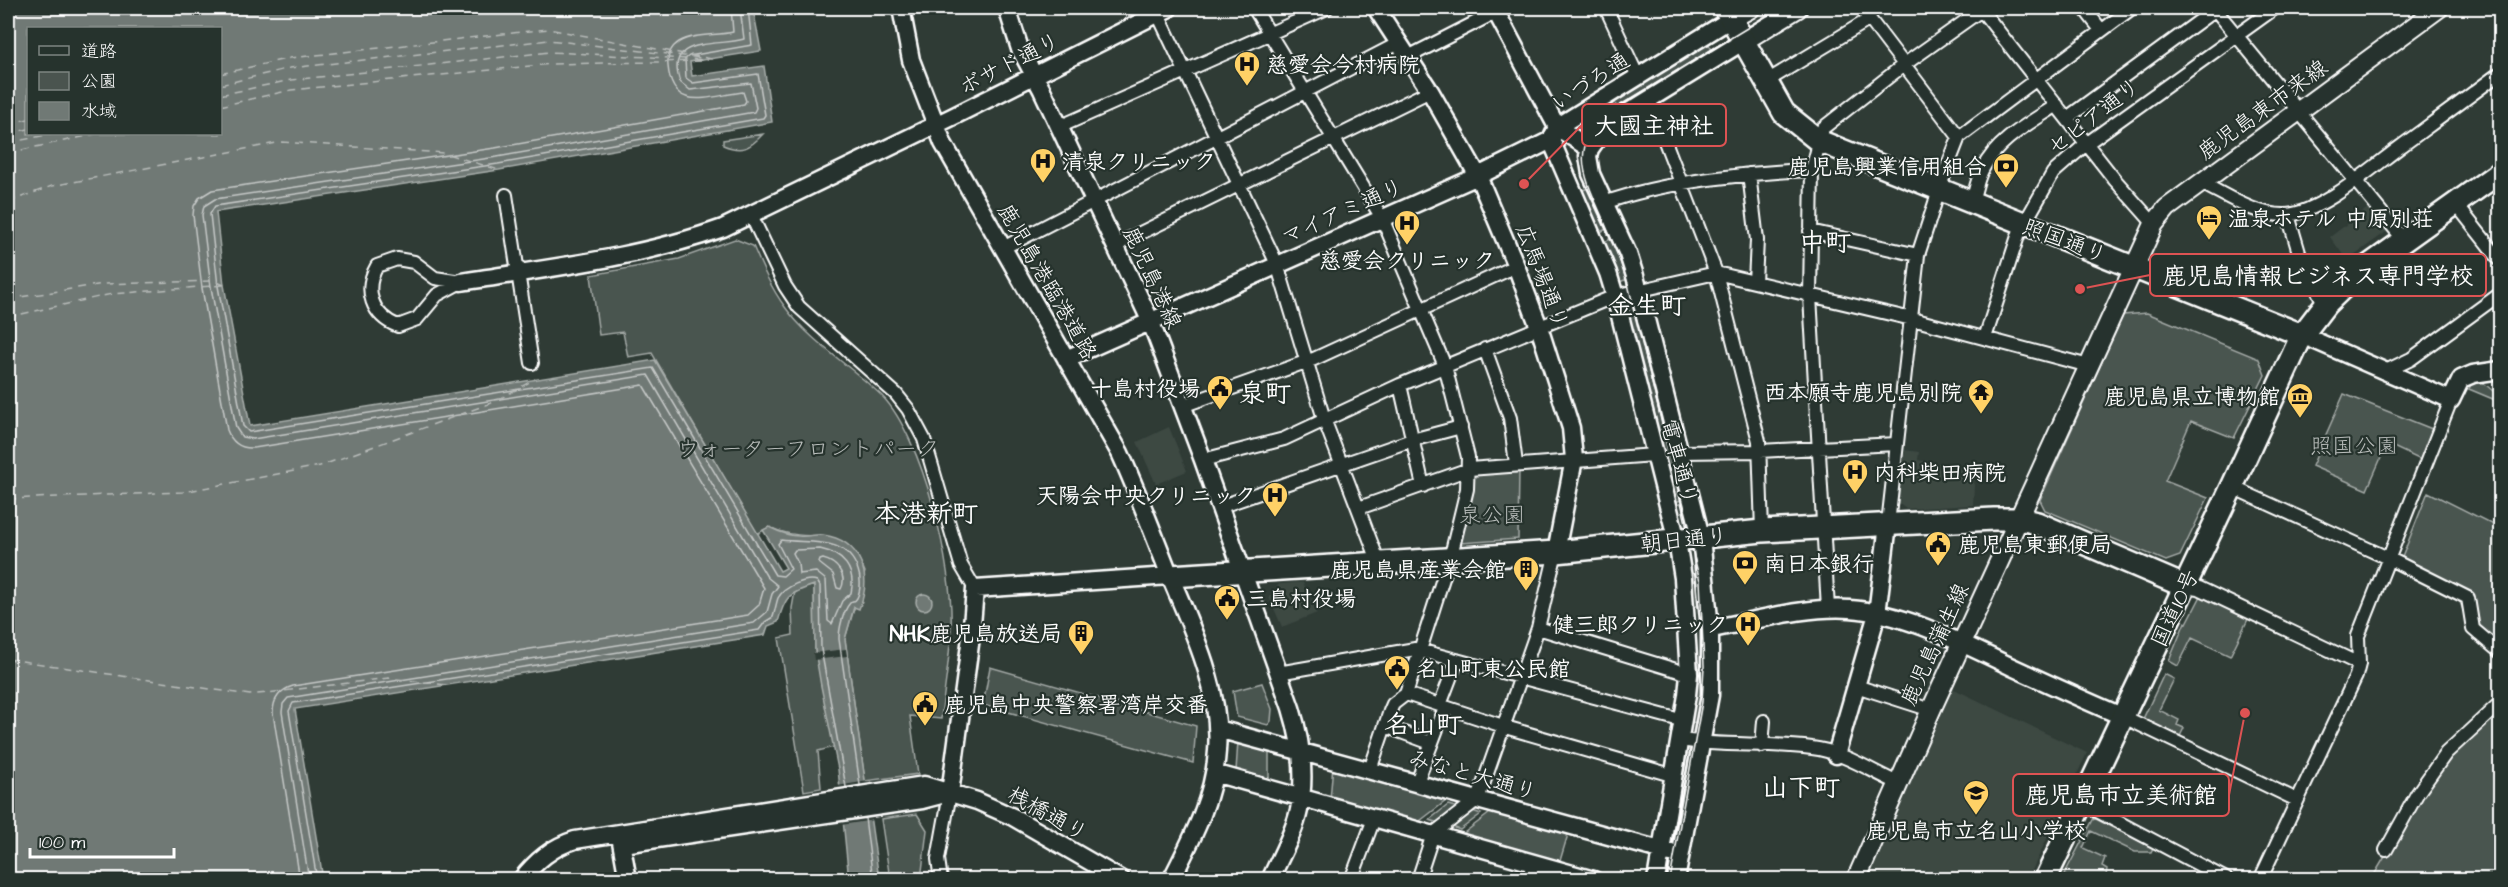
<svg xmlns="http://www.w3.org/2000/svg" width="2508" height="887" font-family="'Architects Daughter','Klee One',sans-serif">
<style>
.built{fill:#3c4842}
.green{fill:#4a544f;stroke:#a4aaa7;stroke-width:1.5}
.water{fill:#707975;stroke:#a9afac;stroke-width:1.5;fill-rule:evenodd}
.pier{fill:#2f3b35}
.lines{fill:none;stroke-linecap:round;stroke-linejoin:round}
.shore{stroke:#c6c9c8;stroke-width:1.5}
.ferry{stroke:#b8bcba;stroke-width:1.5;stroke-dasharray:8 6;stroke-linecap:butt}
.street-casing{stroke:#fff;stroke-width:16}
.secondary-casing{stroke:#fff;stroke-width:21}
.primary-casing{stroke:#fff;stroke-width:22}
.highway-casing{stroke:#fff;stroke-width:26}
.street{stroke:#26332d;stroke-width:12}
.secondary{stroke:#26332d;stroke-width:16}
.primary{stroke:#26332d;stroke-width:18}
.highway{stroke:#26332d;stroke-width:21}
.tram{stroke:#fff;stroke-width:1.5}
.labels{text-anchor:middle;stroke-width:4.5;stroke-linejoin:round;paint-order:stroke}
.street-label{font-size:22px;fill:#fff;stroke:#26332d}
.poi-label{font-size:22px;font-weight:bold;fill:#fff;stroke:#26332d;text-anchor:start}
.park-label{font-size:22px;fill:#b7bbb9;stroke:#26332d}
.quarter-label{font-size:26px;font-weight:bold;fill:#fff;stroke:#26332d}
.leader{fill:none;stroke:#de5353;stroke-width:2}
.callout-dot{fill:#de5353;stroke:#26332d;stroke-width:2}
.callout{fill:#26332d;stroke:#de5353;stroke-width:2}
.callout-label{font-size:24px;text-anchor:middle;font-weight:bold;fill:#fff}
</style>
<rect width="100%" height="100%" fill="#2f3b35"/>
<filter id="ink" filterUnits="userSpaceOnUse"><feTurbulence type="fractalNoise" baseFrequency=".0167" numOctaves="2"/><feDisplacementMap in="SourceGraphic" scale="12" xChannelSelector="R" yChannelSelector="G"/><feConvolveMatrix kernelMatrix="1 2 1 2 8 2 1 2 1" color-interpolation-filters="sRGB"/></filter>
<g filter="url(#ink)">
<path class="built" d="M2369 207 2389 230 2347 260 2330 237Z
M1169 427 1187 471 1156 484 1137 442Z
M1905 450 1919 452 1918 460 1975 469 1973 505 1906 509 1898 503Z
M1303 582 1317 613 1282 627 1269 597 1279 584Z
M1952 688 2087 753 2028 879H1867Z"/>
<path class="green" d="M1707 42 1713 51 1618 109 1613 100Z
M763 134C750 148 742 153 723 145V140Z
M1590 187 1609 228 1600 232 1581 191Z
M1613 238 1628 279 1619 282 1604 242Z
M735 239 753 246C762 267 771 288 785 307 810 342 851 366 882 396 923 438 954 569 951 628 950 659 944 689 941 719L910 716 918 774 865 781 845 639 865 572C845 520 807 546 769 527L757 534 652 353 628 357 623 332 599 335 591 275 679 259Z
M1637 313 1683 500 1673 502 1627 316Z
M2147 313 2259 359 2265 375 2234 438 2191 421 2165 481 2208 498 2180 556 2166 561 2045 510 2040 500 2123 315Z
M2479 379 2500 397V402L2469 389 2473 380Z
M2344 394 2437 431 2423 461 2387 444 2367 490 2312 466Z
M1519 468 1518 539 1460 543 1474 475 1477 471Z
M2428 492 2500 528V649L2470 630 2459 599 2401 560Z
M1701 574 1702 606H1692L1691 575Z
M814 585 815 650 834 747 818 751 821 788 804 791 779 638 793 635 792 608 795 591Z
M2202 594 2249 617 2230 656 2192 638 2178 666 2169 661 2185 622 2187 623Z
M990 667 1196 726 1193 763 983 705Z
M1695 668H1705L1700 723 1690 722Z
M2164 674 2174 679 2159 710 2179 720 2177 725 2184 728 2180 736 2143 719Z
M1262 683 1272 709 1271 721 1268 725 1237 717 1233 691Z
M2500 706V879L2371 880 2420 798 2449 755Z
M1238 741 1269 746V783L1236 771Z
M1685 750 1695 751 1686 801 1676 799Z
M1333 765 1451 797 1416 824 1330 800Z
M1448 805 1459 808 1439 823 1429 820Z
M1470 810 1481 814 1460 830 1450 826Z
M1494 810 1569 831 1559 864 1460 836Z
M917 814 927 830 921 879H890L881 819Z
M2094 818 2153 848 2151 852H2135L2091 831 2083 848 2105 858 2102 866 2107 869 2106 876H2100L2099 879H2072L2064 875Z"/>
<path class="water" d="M8 8H753L761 51 690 62 692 76 764 66 772 122 499 170 216 212 224 285 250 426 655 360 780 571 786 568 763 530 769 527C779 532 788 536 799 536 807 537 815 534 823 535 861 540 873 576 859 609L854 607 845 639 879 879H852L848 870 838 769 821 686 815 650 814 585C788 594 785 596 778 622L768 626 765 635 295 709 323 879H8ZM28 28H220V134H28Z
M916 602a8 8 0 1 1 16 0a8 8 0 1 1-16 0Z"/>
<path class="pier" d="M846 649 847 656 814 660 813 653Z
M868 781 874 820 841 825 837 786Z"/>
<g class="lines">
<path class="shore" d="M748 8 752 45 689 56 685 59 686 78 693 83 758 74 765 115 763 118 498 164 215 206 210 214 218 286 243 426 249 432 653 368 775 575 783 576 791 569 778 544 781 540C810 544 846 535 858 570 861 578 861 590 857 598 853 604 855 598 850 603 843 611 839 629 839 639L860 785
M820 549C843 554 856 569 851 593L842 601 832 624 828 621 826 580 816 572 799 574 798 563 793 553 795 550Z
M823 559C836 562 848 575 841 589L837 588 833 574 819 563 820 560Z
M865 818 873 880
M300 880 273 713C273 699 280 690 293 686L748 615 759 605 764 588 643 385 254 448C241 449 232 443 227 430L202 288 193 215 194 206 199 198 212 190 495 148 744 104 746 101 743 92C709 96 672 114 668 66 667 56 671 47 679 42 694 33 717 36 733 32L731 8
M309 880 282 712 283 704 288 698 754 623 767 612 772 594 778 586 767 577 648 375 253 439 242 437 236 428 211 287 202 215 204 206 215 199 497 157 754 112 756 108 751 83 690 90 680 82C664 36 715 47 744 39L740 8
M317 880 289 711 293 703 759 630 765 622 773 617C775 611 776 604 778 598 784 587 806 577 817 581L820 586 821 649 846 787"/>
<path class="ferry" d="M220 74 290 58 548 29 717 60
M220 85 290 68 549 40 701 58
M220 95 291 80 550 52 708 60
M220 106 291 90 551 64 704 61
M8 124 28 119
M8 134 28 129
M8 143 51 134
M8 153 96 134
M8 202 52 186 282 142 444 153 499 170
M8 299 103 284 215 281 224 285
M8 317 112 294 224 285
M8 499 183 492 320 466 494 402 535 379
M8 659 250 695 389 678 446 685"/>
<g class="street-casing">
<path id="street" d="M1155 8 1277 264 1324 419 1379 563
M1254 8 1382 218 1445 366 1468 457 1467 489 1453 547 1406 694 1393 704 1390 711 1370 770
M1606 8 1638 77
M1861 8 1959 137
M1980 8 2115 180 2154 224
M2084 8 2101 30
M2214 8 2404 240
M1408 57 1504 8
M1767 81 1870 19
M1649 100 1716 273 1759 441 1762 531
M2067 118 2216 9
M1059 127 1327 8
M1749 174 1757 240 1755 282
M2201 183C2228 196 2255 216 2286 215 2319 214 2373 167 2400 147 2434 122 2467 98 2500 73
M506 195 532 363
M1972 202C1975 192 1977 180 1982 170 1997 140 2030 123 2057 105
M1604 203C1663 182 1749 172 1812 170
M2456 204 2500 260
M751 215 785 286 799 307 896 394 908 409 924 439 961 565 975 589
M2288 215 2300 256 2325 305
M1810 231 1918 255
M1114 246 1430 91
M1003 248 1399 43
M397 259 414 262 435 278 461 282 437 295 417 319 398 326C372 316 363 290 377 266Z
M1985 338 2019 233 2053 173 2086 144 2275 8
M1485 349 1510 418 1516 464
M2386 371 2411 359 2500 294
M1400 385 1423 486
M1182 406 1314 359 1516 266
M1680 452 1760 451 1896 444
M1203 460 1284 439 1400 385 1615 296 1716 273 1916 320 2089 366
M2232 487 2390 559 2468 598 2473 629 2500 652
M1219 507 1412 440 1461 427
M1359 508 1469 469 1654 455
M1888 524 1918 255 1943 178 1959 137 2132 8
M2184 586 2199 588 2359 664
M1828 609 1810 296 1812 170 1823 128 1905 64 1984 8
M1538 628 1689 674
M1278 673 1415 649 1684 721
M1856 686 1931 710
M1406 694 1512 729 1675 776
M1440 705 1457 660
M2124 717 2297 800
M1385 726 1431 743
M1681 740C1724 747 1768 742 1812 748 1841 751 1871 771 1898 783
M1762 746 1764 721
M1417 782 1445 708
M2082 803 2228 880
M2386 850 2417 794 2446 753 2500 703
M941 880 938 859 950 793
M1351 880 1375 816
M1418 880 1433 834 1478 799 1538 628 1556 552
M1528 880 1534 862
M2260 880 2356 676 2359 664 2358 636 2451 400"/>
</g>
<g class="secondary-casing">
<path id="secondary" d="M901 8 911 60 943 143 1120 453C1138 493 1154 535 1170 576 1193 631 1222 690 1217 751 1214 798 1192 839 1171 880
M1007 8 1020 49 1042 90 1150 320 1203 460 1291 708C1301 740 1306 777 1299 810 1294 834 1280 857 1270 880
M1376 8 1430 91 1478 176 1516 266 1539 327 1571 428 1574 459 1556 552
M1494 8 1557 127 1590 149
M1551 140 1608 273 1615 296 1677 541 1683 578 1689 674 1687 695 1656 880
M1551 140 1557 127 1731 19
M461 282C549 268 639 258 723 228L952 117 1169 8
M2302 335 2451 400 2461 379 2473 374 2500 370
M1066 359 1478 176 1551 140
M1710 629C1756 621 1803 606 1850 609 1906 613 1961 643 2012 667 2049 684 2086 701 2124 717
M1218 729 1671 853
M1836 755 1877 614 1888 524
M1214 773 1594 880
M950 793 971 637 975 589 1170 576
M620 836 628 880
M623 844 922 800 949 793
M521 880C536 861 552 847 575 840L924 785 977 801 1013 817 1122 880
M1676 880 1710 695V629L1701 537 1635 276 1628 254 1591 174 1588 156 1590 149 1604 129 1614 121 1744 41"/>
</g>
<g class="primary-casing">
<path id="primary" d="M1731 19 1751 8
M1744 41 1798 8
M1856 880 1931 710 2154 224 2167 208 2439 8"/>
</g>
<g class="highway-casing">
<path id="highway" d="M1725 8 1784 113 1819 141 2302 335
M1170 576 1556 552 1762 531 1994 519H2020L2037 523 2184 586
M2045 880 2232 487 2302 335 2325 305 2357 274 2500 172"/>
</g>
<use href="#street" class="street"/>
<use href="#secondary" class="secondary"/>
<use href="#primary" class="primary"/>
<use href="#highway" class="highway"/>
<path class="tram" d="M1670 880 1702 702 1704 666 1700 581 1628 284C1621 262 1612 240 1603 219 1585 178 1567 147 1609 112L1780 8"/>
</g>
</g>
<defs>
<g id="hospital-pin" transform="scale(1.35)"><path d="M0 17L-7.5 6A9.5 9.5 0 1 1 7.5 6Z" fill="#ffd166" stroke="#26332d"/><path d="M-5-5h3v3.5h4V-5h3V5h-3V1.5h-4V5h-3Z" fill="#111"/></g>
<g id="bank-pin" transform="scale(1.35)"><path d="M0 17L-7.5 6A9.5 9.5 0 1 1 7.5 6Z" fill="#ffd166" stroke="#26332d"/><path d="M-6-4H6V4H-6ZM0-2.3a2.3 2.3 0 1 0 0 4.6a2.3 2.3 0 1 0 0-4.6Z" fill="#111"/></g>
<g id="hotel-pin" transform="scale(1.35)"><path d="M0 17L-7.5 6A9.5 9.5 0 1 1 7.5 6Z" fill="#ffd166" stroke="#26332d"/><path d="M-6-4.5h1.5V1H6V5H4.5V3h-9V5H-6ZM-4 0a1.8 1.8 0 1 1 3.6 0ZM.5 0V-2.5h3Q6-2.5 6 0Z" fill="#111"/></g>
<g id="civic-pin" transform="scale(1.35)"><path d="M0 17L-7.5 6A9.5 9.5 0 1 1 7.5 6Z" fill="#ffd166" stroke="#26332d"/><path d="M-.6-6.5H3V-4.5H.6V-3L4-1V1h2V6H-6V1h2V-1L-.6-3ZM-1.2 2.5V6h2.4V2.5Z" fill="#111"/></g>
<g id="temple-pin" transform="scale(1.35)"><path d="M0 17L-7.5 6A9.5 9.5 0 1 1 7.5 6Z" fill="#ffd166" stroke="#26332d"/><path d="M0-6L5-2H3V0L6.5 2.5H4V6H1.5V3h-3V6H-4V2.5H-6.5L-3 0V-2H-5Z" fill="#111"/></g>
<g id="museum-pin" transform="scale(1.35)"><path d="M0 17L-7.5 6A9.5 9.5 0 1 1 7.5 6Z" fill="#ffd166" stroke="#26332d"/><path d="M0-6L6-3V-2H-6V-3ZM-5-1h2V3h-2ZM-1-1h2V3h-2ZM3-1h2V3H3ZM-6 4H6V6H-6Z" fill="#111"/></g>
<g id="building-pin" transform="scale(1.35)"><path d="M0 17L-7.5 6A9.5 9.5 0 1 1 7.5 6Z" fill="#ffd166" stroke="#26332d"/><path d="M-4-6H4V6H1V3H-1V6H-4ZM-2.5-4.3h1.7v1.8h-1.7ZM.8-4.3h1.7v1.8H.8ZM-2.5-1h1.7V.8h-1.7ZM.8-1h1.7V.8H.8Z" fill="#111"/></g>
<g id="school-pin" transform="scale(1.35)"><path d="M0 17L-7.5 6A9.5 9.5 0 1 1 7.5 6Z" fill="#ffd166" stroke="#26332d"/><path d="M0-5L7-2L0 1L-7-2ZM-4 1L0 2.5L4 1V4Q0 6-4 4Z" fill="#111"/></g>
</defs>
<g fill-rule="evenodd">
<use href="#hospital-pin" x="1247" y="64"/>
<use href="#hospital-pin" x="1043" y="161"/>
<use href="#bank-pin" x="2006" y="166"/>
<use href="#hotel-pin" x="2209" y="218"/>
<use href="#hospital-pin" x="1407" y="223"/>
<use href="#civic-pin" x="1220" y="388"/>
<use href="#temple-pin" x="1981" y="392"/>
<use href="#museum-pin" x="2300" y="396"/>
<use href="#hospital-pin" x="1855" y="472"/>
<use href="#hospital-pin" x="1275" y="495"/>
<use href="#civic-pin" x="1938" y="544"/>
<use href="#bank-pin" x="1745" y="563"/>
<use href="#building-pin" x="1526" y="569"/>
<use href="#civic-pin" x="1227" y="598"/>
<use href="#hospital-pin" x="1748" y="624"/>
<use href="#building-pin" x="1081" y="633"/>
<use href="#civic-pin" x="1397" y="668"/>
<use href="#civic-pin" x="925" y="704"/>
<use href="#school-pin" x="1976" y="793"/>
</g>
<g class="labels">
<g class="street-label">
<text transform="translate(1009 63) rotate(-27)" y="8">ボサド通り</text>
<text transform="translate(1590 81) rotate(-33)" y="8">いづろ通</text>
<text transform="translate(2262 109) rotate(-36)" y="8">鹿児島東市来線</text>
<text transform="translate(2093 116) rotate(-38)" y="8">セピア通り</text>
<text transform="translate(1342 211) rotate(-24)" y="8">マイアミ通り</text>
<text transform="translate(2065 240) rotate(21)" y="8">照国通り</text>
<text transform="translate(1543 276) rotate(69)" y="8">広馬場通り</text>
<text transform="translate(1153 277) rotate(65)" y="8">鹿児島港線</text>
<text transform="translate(1048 281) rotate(60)" y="8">鹿児島港臨港道路</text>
<text transform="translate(1680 462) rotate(75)" y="8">電車通り</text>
<text transform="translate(1684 539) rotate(-6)" y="8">朝日通り</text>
<text transform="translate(2174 608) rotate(-65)" y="8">国道10号</text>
<text transform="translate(1934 644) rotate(-65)" y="8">鹿児島蒲生線</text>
<text transform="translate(1473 774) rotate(16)" y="8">みなと大通り</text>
<text transform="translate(1048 813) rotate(29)" y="8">桟橋通り</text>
</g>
<g class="poi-label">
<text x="1266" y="72">慈愛会今村病院</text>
<text x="1062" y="169">清泉クリニック</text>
<text x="1986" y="174" text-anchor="end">鹿児島興業信用組合</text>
<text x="2228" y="226">温泉ホテル 中原別荘</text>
<text x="1407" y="268" text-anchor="middle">慈愛会クリニック</text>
<text x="1200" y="396" text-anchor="end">十島村役場</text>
<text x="1962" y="400" text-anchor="end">西本願寺鹿児島別院</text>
<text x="2280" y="404" text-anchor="end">鹿児島県立博物館</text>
<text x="1874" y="480">内科柴田病院</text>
<text x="1256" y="503" text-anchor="end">天陽会中央クリニック</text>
<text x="1958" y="552">鹿児島東郵便局</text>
<text x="1764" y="571">南日本銀行</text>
<text x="1506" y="577" text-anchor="end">鹿児島県産業会館</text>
<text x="1246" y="606">三島村役場</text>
<text x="1728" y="632" text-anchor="end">健三郎クリニック</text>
<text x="1062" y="641" text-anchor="end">NHK鹿児島放送局</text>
<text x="1416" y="676">名山町東公民館</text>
<text x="944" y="712">鹿児島中央警察署湾岸交番</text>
<text x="1976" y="838" text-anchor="middle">鹿児島市立名山小学校</text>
</g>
<g class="park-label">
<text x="2354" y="453">照国公園</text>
<text x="808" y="456">ウォーターフロントパーク</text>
<text x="1492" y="522">泉公園</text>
</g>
<g class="quarter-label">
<text x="1825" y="251">中町</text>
<text x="1647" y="314">金生町</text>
<text x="1265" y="402">泉町</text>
<text x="926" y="522">本港新町</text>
<text x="1423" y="733">名山町</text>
<text x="1801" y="796">山下町</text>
</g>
</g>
<path class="leader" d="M1524 184L1582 125M2080 289L2150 275M2245 713L2229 795"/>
<g class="callout-dot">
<circle cx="1524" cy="184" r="6"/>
<circle cx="2080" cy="289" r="6"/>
<circle cx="2245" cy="713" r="6"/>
</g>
<g class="callout">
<rect x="1582" y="104" width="144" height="42" rx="6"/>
<rect x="2150" y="254" width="336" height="42" rx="6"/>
<rect x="2013" y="774" width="216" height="42" rx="6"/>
</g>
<g class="callout-label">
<text x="1654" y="134">大國主神社</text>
<text x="2318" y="284">鹿児島情報ビジネス専門学校</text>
<text x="2121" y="803">鹿児島市立美術館</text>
</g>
<rect width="2508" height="887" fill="none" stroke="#26332d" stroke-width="30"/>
<rect x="15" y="15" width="2478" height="857" fill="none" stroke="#fff" stroke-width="2" filter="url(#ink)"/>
<rect x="27" y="27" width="195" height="108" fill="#26332d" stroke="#7d8581" stroke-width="1.5"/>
<rect x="39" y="46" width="30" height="9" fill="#26332d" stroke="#7d8581" stroke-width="1.5"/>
<text x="81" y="57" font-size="18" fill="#ffffff">道路</text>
<rect x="39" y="72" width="30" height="18" fill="#4a544f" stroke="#7d8581" stroke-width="1.5"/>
<text x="81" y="87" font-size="18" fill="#ffffff">公園</text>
<rect x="39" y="102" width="30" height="18" fill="#707975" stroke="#7d8581" stroke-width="1.5"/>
<text x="81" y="117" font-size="18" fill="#ffffff">水域</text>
<path d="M30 848v9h144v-9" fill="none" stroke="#ffffff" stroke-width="3"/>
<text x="39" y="848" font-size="18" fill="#ffffff" stroke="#26332d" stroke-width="4.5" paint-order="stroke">100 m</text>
</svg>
